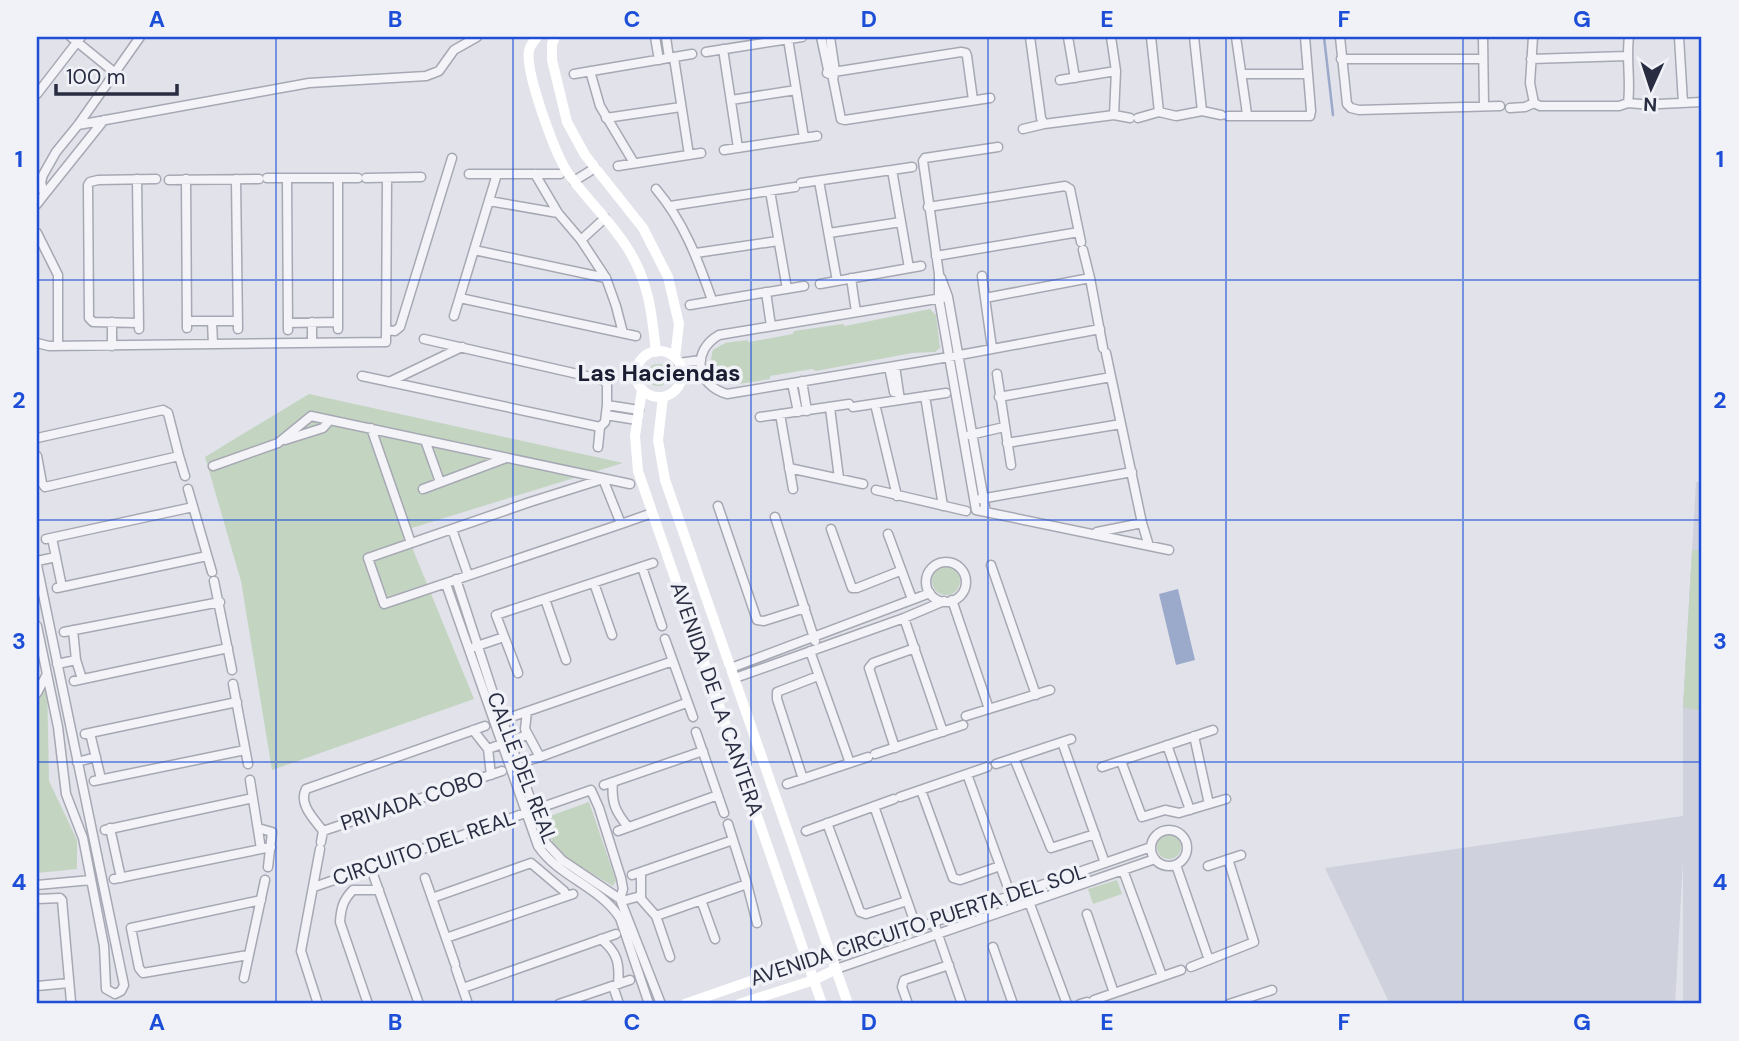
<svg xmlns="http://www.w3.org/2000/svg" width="1739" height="1041" font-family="'DM Sans',sans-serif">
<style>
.built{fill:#cfd1dc}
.green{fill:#c3d4c1}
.water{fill:#9ba9cb}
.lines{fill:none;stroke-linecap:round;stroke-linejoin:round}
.stream{stroke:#9ba9cb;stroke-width:2.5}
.street-casing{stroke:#a6a8b4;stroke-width:11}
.street{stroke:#f4f4f8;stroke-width:8}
.secondary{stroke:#fff;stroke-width:10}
.grid{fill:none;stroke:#1d4ed8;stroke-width:2;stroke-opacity:0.55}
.labels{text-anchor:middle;stroke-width:7;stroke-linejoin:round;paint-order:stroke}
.street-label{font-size:21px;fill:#292d42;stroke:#f0f2f7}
.neighbourhood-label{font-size:23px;font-weight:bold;fill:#1b1e33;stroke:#f0f2f7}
.neatline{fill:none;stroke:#1d4ed8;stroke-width:2.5}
.grid-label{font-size:23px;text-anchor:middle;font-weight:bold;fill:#1d4ed8}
</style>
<rect width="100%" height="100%" fill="#e1e2ea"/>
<path class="built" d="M1696 482H1702V1004H1683V861L1675 1004H1390L1325 868 1683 816V707Z"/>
<path class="green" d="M930 309 936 315 940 348 935 352 912 353 816 371 812 369 770 376V379C743 383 700 396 713 350L725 343 747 340 749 342 793 334 794 331 843 324 845 326Z
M647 375a11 11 0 1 1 22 0a11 11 0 1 1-22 0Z
M309 394 623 463 405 530 474 699 272 770 241 581 205 457Z
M1692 550 1702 551V711L1683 707Z
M932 581a14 14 0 1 1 28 0a14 14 0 1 1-28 0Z
M47 679 49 781 77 840V869L37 873V702Z
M589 802 616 881 613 886 566 858 555 848 542 819Z
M1157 847a12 12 0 1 1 24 0a12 12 0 1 1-24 0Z
M1117 880 1122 894 1093 904 1088 889Z"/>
<path class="water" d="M1178 589 1195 660 1176 665 1159 594Z"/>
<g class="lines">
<path class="stream" d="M1324 37 1333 115"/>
<g class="street-casing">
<path id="street" d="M71 37 114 72
M655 37 659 60
M666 37 669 58
M821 37 829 74
M830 37 835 71 833 79 841 119 845 120 990 98
M1030 37 1041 118 1044 124 1114 115 1130 118
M1068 37 1075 78
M1111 37 1116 71 1114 115
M1151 37 1159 112 1176 116 1202 111 1221 115
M1194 37 1202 111
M1236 37 1247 114
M1340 37 1347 104 1351 108 1359 110 1500 106
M1483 37 1484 106
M1533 37 1530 83 1534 103
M1679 37 1683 103
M788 39 804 138
M723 49 738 148
M706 52 802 37
M674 58 689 155
M1341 59H1483
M1531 59 1627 56
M590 71 600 106 634 163
M827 73 961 52 966 53 967 56 973 100
M574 74 692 54
M1242 74H1308
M1060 80 1116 71
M37 94 81 37
M731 100 796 90
M1628 103C1631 81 1626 59 1629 37
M1659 104 1702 102
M1510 108 1525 107 1534 103 1540 106H1619L1628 103 1652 105
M1228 116H1310L1311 111 1305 37
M606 118 681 107
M1138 118 1159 112
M78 125 309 83 426 76 439 71 454 50 477 37
M1023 129 1044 124
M998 147 925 158 923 161 939 274V299L976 510 1169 550
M724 150 817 136
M618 166 701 153
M892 170 912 167
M469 174H560
M535 174 558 213 581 240 606 278 616 306 623 333
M267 178H358
M287 178 288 330
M366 178 421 177
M137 179 139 329
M186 179 187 328
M236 179 238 329
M169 180 259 179
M574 181 595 168
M819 181 837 281
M801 183 892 170 909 268
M656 189C684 222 698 260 712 300
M770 191 787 289
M44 195 104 120
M489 201 558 213
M37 204 44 195 41 182 43 175 56 152 78 125 140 37
M670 206 795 187
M928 207 1065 186 1070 189 1081 242
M37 233 58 275V346
M829 233 901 222
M581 240 605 218
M474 250 606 278
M696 253 778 241
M936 256 1079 232
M982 276 985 298
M851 278 856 312
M941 278 948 297 986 512
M1090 278 1103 348
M820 284 921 266
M766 292 771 326
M948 297 719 335C691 351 696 385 727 394L949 357 1100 329
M460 298 636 336
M690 305 804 286
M454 316 497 174
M187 321H237
M212 321 213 344
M112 322V346
M312 322V343
M139 323 93 322 89 318 88 185 90 182 98 180 156 179
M288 323 338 322
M338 329V178
M387 330 395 331 400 327 452 158
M424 339 604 380 607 385V405L605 422 600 427 598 447
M37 343 49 346 386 342 387 178
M992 348 985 298 1090 278 1083 250
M1106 353 1142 523 1149 546
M679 363 700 360
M895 366 900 400
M889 367 894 392
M997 374 1011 465
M362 376 600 427
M682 377 702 374
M802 381 807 411
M389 382 462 347
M792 383 798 412
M925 396 943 506
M999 397 1111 377
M875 404 897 496
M607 405 639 410
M853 407 946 393
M830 408 839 478
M780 414 793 489
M606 415 637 420
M760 417 849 404
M371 428 411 543
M970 435 1004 427
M37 438 163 410 168 413 179 456 45 487 42 483 37 456
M285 440 323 428 329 421
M425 440 440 482
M1007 443 1121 424
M179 456 185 476
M213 466 278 443 311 416 630 484
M789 468 863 484
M188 489 212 572
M423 489 506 458
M876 490 966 511
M980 499 1132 472
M718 506 757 620 764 621 805 608
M775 517 815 641
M621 524 603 479 530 502 368 558 384 604 621 524 652 513
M452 529 468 575
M831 529 852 588H857L900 571
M1097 532 1142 523
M888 534 912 599
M52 538 62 587
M46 539 193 507
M37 561 56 557
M926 582a20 20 0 1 1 40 0a20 20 0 1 1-40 0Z
M37 565 124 985 121 991 115 994 106 989 104 946 83 838 66 794 58 727 37 626
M991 565 1036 695
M642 567 662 626
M456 579 494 696 546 843 562 860 620 899 661 1004
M214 581 232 670
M594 583 612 635
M446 584 538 846C559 877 599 886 620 918L649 1004
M57 588 207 556
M545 599 566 660
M952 600 989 709
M904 618 943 732
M73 630 76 660 82 679
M64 632 220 602
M665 639 693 717
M474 647 504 637
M810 651 850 763
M57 664 76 660
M731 668 930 593
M518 673 496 615 653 563
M735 678 904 618 944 601
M74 681 228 648
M233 684 248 764
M37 693 47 674
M527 712 525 729 540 757 686 703
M514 716 673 661
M966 716 1050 690
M473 730 488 749 491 775
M696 732 724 813
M90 733 101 779
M85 734 237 702
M1194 736 1209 804
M1062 742 1105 863
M1167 745 1190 810
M895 748 869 668 873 663 915 648
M488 749 527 735
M875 754 963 725
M1014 758 1051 848 1095 834
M530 760 540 757
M1121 761 1142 817 1165 810 1179 813 1226 799
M77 762 96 757
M996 764 1071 739
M1102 767 1213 730
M967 774 1011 896
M803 779 777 699V692L818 676
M250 780 261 849
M94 781 245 750
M613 782C611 802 615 811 628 827
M787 784 868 757
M604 785 703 751
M921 790 953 878 960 880 1000 866
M900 797 987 767
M874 806 917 929
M827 823 860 912 866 914 907 901
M728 824 747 884 757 923
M110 828 121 878
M258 828 272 832 268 867
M1151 848a18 18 0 1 1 36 0a18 18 0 1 1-36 0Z
M105 830 253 798
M323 831 502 771
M618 831 718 795
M806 831 894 799
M321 842 323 831C314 819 298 804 306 789L485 726
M1176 865 1209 960
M1208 866 1241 855
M1123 870 1162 976
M641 872V899L656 916 670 957
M632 875 733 840
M374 877 419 1004
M425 878 455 964
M114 879 271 847
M37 885 91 880
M314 887 591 790 599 808 621 878 623 889 620 899
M432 898 531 863 564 891 567 896
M37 899 60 898 62 900 71 1002
M1028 899 1067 1004
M701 900 715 939
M622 901 641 896
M1087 914 1114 993
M656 916 747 884
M934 923 962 1004
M446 938 573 894
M601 939C617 952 620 963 618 984
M993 947 1013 1004
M248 955 143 973 139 968 131 928 261 900
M833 957 1151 847
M1191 967 1254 942 1228 859
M456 969 468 1004
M836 969 1155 859
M244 978 265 880
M37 986 69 983
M613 986 619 1004
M463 988 616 934
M1094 1000 1181 970
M318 1004 301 951 320 849
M368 1004 340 922C341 908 343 900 353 890H379
M559 1004 630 980
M908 1004 902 987 904 980 949 965
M1080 1004 1087 1002
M1229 1004 1272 990"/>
</g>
<use href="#street" class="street"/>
<path class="secondary" d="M537 37C534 41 530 45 529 51 525 72 555 154 568 173 586 199 611 221 628 249 649 282 652 314 656 352
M555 37 552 44V60L567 122 585 155 643 228 668 277 679 324 675 358
M636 374a23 23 0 1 1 46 0a23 23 0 1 1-46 0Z
M642 390 635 436 638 471 822 1004
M663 397 658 440 665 480 848 1004
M685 1004 808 961 833 957
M739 1004 814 980 836 969"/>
</g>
<path class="grid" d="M276 37V1004M513 37V1004M751 37V1004M988 37V1004M1226 37V1004M1463 37V1004M37 280H1702M37 520H1702M37 762H1702"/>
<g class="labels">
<g class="street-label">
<text transform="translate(717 699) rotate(71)" y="7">AVENIDA DE LA CANTERA</text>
<text transform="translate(522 768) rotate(69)" y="7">CALLE DEL REAL</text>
<text transform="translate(412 801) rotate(-18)" y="7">PRIVADA COBO</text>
<text transform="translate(424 848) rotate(-19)" y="7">CIRCUITO DEL REAL</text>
<text transform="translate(918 925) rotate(-18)" y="7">AVENIDA CIRCUITO PUERTA DEL SOL</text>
</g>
<g class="neighbourhood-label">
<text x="659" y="381">Las Haciendas</text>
</g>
</g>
<rect width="1739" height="1041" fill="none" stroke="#f0f2f7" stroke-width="77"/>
<g transform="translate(1651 88) rotate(183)" stroke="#f0f2f7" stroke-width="5" paint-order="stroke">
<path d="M0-5L12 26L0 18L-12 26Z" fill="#292d42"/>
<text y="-10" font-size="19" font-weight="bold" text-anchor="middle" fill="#292d42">N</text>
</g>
<path d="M56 84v10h121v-10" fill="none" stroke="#292d42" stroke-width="3.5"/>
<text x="66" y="84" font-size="21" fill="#292d42" stroke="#f0f2f7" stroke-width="5" paint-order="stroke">100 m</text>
<rect x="38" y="38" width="1662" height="964" class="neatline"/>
<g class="grid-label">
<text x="157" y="27">A</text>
<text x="395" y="27">B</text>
<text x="632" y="27">C</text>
<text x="869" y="27">D</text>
<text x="1107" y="27">E</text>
<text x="1344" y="27">F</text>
<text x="1582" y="27">G</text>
<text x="19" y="167">1</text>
<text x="1720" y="167">1</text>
<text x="19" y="408">2</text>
<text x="1720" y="408">2</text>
<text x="19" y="649">3</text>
<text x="1720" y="649">3</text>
<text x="19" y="890">4</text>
<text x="1720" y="890">4</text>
<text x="157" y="1030">A</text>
<text x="395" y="1030">B</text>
<text x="632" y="1030">C</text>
<text x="869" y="1030">D</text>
<text x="1107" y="1030">E</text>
<text x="1344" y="1030">F</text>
<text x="1582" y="1030">G</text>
</g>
</svg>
